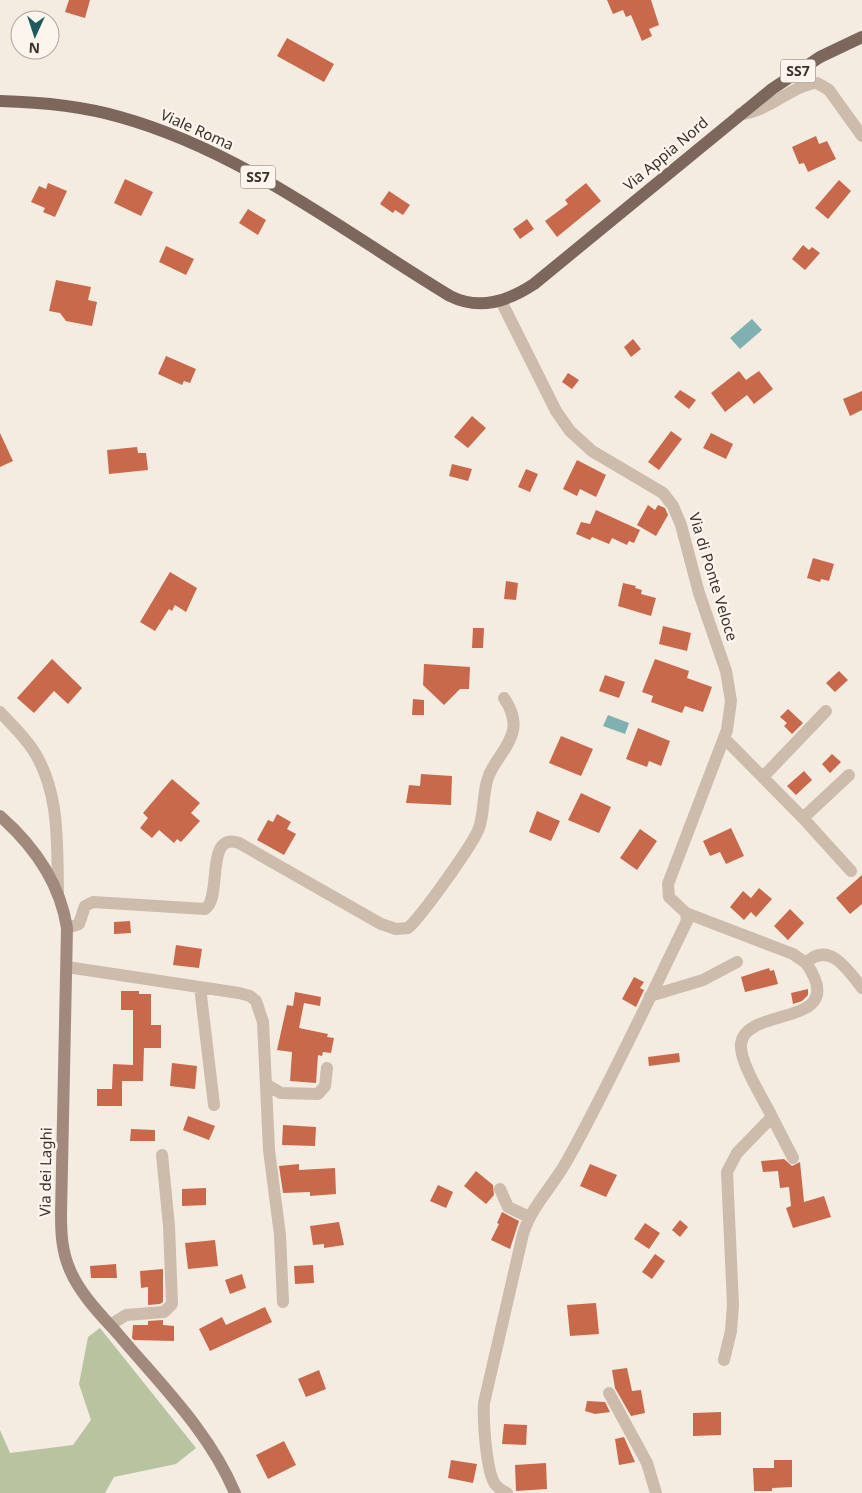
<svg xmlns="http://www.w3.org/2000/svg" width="862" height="1493" font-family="'Noto Sans',sans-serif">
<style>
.green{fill:#b8c4a0}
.water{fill:#7fb0b2}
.building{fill:#c8694b}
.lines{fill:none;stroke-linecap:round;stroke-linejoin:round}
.minor{stroke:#cdbbac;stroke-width:12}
.secondary{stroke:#a18a7d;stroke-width:12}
.primary{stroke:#7d675c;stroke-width:12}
.labels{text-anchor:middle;stroke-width:5;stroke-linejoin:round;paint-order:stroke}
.shield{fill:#fbf5ee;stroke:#756b66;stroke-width:1}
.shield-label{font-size:14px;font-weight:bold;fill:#3b302b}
.street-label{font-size:15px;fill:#3b302b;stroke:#fbf5ee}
</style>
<rect width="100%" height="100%" fill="#f4ebe1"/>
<path class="green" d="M100 1328 196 1448 176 1464 114 1477 105 1493H0V1430L10 1453 73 1445 91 1420 79 1384 88 1337Z"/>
<path class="water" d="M752 319 762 330 740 349 730 338Z
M608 715 629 723 625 734 603 726Z"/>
<path class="building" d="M69 0H90L85 18 65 12Z
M607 0H651L659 25 649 29 652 36 642 41 631 15 626 17 623 10 613 14Z
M287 38 334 64 324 82 277 56Z
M816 136 819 144 827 141 836 159 808 172 804 163 799 164 792 147Z
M125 179 153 192 141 216 114 203Z
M839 180 851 191 828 219 815 208Z
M48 183 67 191 55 217 43 212 45 208 31 202 39 186 46 189Z
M586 183 601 201 557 237 545 221 568 204 565 200Z
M389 191 410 205 403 215 395 210 393 213 380 204Z
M248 209 266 220 258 235 239 223Z
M527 219 534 229 520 239 513 229Z
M803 245 809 250 812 247 820 253 805 270 792 259Z
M166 246 194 259 186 275 159 262Z
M56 280 91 287 88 300 97 302 92 326 66 321 60 313 49 311Z
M633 339 641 349 631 357 624 347Z
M166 356 196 369 190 383 184 381 182 385 158 374Z
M739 371 746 380 759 371 773 389 754 404 747 395 725 412 711 393Z
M568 373 579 380 572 389 562 382Z
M680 390 696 400 689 409 674 397Z
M862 391V410L850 416 843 399Z
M472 416 486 428 468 448 454 437Z
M671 431 682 439 659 470 648 462Z
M0 433 13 461 0 467Z
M711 433 733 444 726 459 703 448Z
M137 447 138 453H146L148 470 109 474 107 450Z
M577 460 606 475 596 497 580 489 577 496 563 489Z
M452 464 472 469 468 481 449 476Z
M526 469 538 474 530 492 518 487Z
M648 505 655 510 658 505 665 508 668 515 656 536 637 525Z
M596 510 640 530 634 543 629 541 627 545 612 538 609 544 592 537 590 540 576 534 581 522 590 524Z
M813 558 834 564 829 581 821 579 820 582 807 578Z
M170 572 197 588 186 612 175 605 172 611 169 609 155 631 140 622Z
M506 581 518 583 516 600 504 599Z
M623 583 636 586 635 588 642 590 641 594 656 598 651 616 618 606Z
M663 626 691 633 687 651 659 644Z
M473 628H484L483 648H472Z
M52 659 82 688 68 704 54 691 34 713 17 698Z
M655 659 689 671 687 678 712 687 703 712 685 706 682 713 651 702 653 696 642 692Z
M424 664 470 667 469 689H460L444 705 423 685Z
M839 671 848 680 835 692 826 683Z
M605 675 625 682 619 698 599 691Z
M413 699 424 700V715H412Z
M788 709 803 723 792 734 784 726 787 723 780 717Z
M638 728 670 741 661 766 649 761 647 767 626 759Z
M561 736 593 749 581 776 549 763Z
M832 754 841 762 830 773 822 764Z
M804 771 812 780 796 795 787 786Z
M421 774 452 776 451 805 406 803 409 785 420 786Z
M172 779 200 803 191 813 200 821 181 842 177 839 174 843 159 830 152 838 140 828 148 818 143 813Z
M581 793 611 807 599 833 568 820Z
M537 811 560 821 551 841 529 832Z
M277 814 291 822 287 829 296 834 284 855 257 840 268 820 273 822Z
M731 828 744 856 726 864 720 852 710 856 703 841Z
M640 829 657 841 637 870 620 858Z
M862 875V904L850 914 836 898Z
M759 888 772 899 756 917 751 912 744 920 730 907 743 891 751 898Z
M790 909 804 923 788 940 774 926Z
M130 921 131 933 114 934V922Z
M176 945 202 949 199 968 173 965Z
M769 968 770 971 774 970 778 984 745 992 741 977Z
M634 977 644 982 640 988 644 990 636 1007 622 999Z
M808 989V995L802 1001 793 1004 791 993Z
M121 991H139V994H151V1025H161V1048H144L143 1081H122V1106H97V1089H112L113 1064 133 1065V1010H121Z
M295 992 321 997 320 1006 304 1003 299 1028 328 1034 327 1037 334 1038 331 1053 323 1052 322 1056 318 1055 316 1083 290 1081 292 1052 277 1050 287 1005 293 1006Z
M679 1053 680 1062 649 1066 648 1057Z
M172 1063 197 1066 195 1089 170 1086Z
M188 1116 215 1126 209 1140 183 1130Z
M283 1125 316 1127 315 1146 282 1145Z
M131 1129 155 1130V1141H130Z
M784 1159 792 1166 800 1162 804 1202 824 1196 831 1217 793 1228 786 1208 791 1206 789 1187 780 1188 778 1171 763 1172 761 1161Z
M299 1164V1170L335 1168 336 1194 310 1196V1192L283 1193 279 1166Z
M590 1164 617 1175 606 1197 580 1186Z
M476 1171 493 1185 494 1195 486 1204 464 1186Z
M438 1185 453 1192 446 1208 430 1201Z
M206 1188V1205L182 1206V1189Z
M502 1212 519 1221 510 1249 491 1240 499 1224 497 1223Z
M680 1220 688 1227 680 1237 672 1230Z
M339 1222 344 1245 324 1248V1244L313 1245 310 1226Z
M645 1223 660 1233 649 1249 634 1239Z
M215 1240 218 1266 188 1269 185 1243Z
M655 1254 665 1261 652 1279 642 1272Z
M116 1264 117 1278H91L90 1266Z
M313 1265 314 1283 295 1284 294 1266Z
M163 1269V1302L160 1304 148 1305V1287L141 1288 140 1271Z
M242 1274 246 1288 230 1294 225 1280Z
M596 1303 599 1334 570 1336 567 1305Z
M265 1307 272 1322 210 1351 199 1329 222 1317 226 1325Z
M163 1320V1325L174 1326V1341L134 1340 132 1338 133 1325H148V1321Z
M627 1368 632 1391 641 1390 645 1413 631 1416 615 1388 612 1370Z
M319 1370 326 1389 306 1397 298 1379Z
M587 1401 605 1402 610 1412 595 1414 585 1411Z
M721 1412V1435L693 1436V1413Z
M504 1424 527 1425 526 1445 502 1444Z
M624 1437 635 1462 619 1465 615 1439Z
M284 1441 296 1465 268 1479 256 1455Z
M451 1460 477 1464 473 1483 448 1478Z
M774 1460H792V1487L772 1488V1491H754L753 1468H774Z
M546 1463 547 1489 516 1491 515 1465Z"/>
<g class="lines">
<path class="minor" d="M740 114C769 112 793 84 817 83L829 90 862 136
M501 301 556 411 570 431 592 451 663 493 673 506 681 525 699 593 726 671 731 701 727 730 668 884 669 897 686 913
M0 712C11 724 24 736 33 750 60 791 57 844 58 892
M724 738 803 818 851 871
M763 777 826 711
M803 818 849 775
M67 928 79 924 85 906 93 902 205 909C223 898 204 831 239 843L381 924 396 929 408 928C421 917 474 843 479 828 485 811 482 792 489 775 501 748 528 733 504 698
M67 967 239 993 250 996 256 1001 263 1022 269 1150 280 1235 283 1302
M200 987 214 1105
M650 996 703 980 737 962
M267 1085 281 1093 318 1094 325 1086 327 1068
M772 1117 793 1158
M500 1189 508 1207 529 1217
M110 1325 126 1315 164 1312 172 1304 169 1226 162 1155
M724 1360 731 1331 733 1305 727 1172 737 1153 772 1117C764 1100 739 1062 741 1044 745 1005 852 1029 806 963
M609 1393 647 1463 656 1493
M507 1493C503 1491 498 1488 495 1484 486 1471 483 1419 484 1403L523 1234C532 1205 554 1185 568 1159 611 1081 648 1001 687 921L686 913 793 954 806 963C829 940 848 970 862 988"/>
<path class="secondary" d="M0 816C34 846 60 883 67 928L61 1214C61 1234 62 1252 70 1270 80 1294 101 1315 118 1334 160 1384 209 1431 235 1493"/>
<path class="primary" d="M0 101C40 102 82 106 120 117 242 151 344 232 450 296 480 311 508 301 534 284L772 89 820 57 862 37"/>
</g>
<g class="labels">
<g class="shield">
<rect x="780.5" y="59.5" width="35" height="23" rx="4"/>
<rect x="240.5" y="165.5" width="35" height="23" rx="4"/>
</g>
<g class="shield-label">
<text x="798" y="76">SS7</text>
<text x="258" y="182">SS7</text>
</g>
<g class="street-label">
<text transform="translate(197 130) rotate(24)" y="5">Viale Roma</text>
<text transform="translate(666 154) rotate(-40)" y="5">Via Appia Nord</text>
<text transform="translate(713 577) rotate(73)" y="5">Via di Ponte Veloce</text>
<text transform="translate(46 1172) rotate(-89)" y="5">Via dei Laghi</text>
</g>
</g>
<g transform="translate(35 35) rotate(183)"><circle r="24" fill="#fbf5ee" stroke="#aea6a0"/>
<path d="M0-4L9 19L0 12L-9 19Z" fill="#1f5a5e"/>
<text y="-8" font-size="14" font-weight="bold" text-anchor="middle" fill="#3b302b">N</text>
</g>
</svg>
